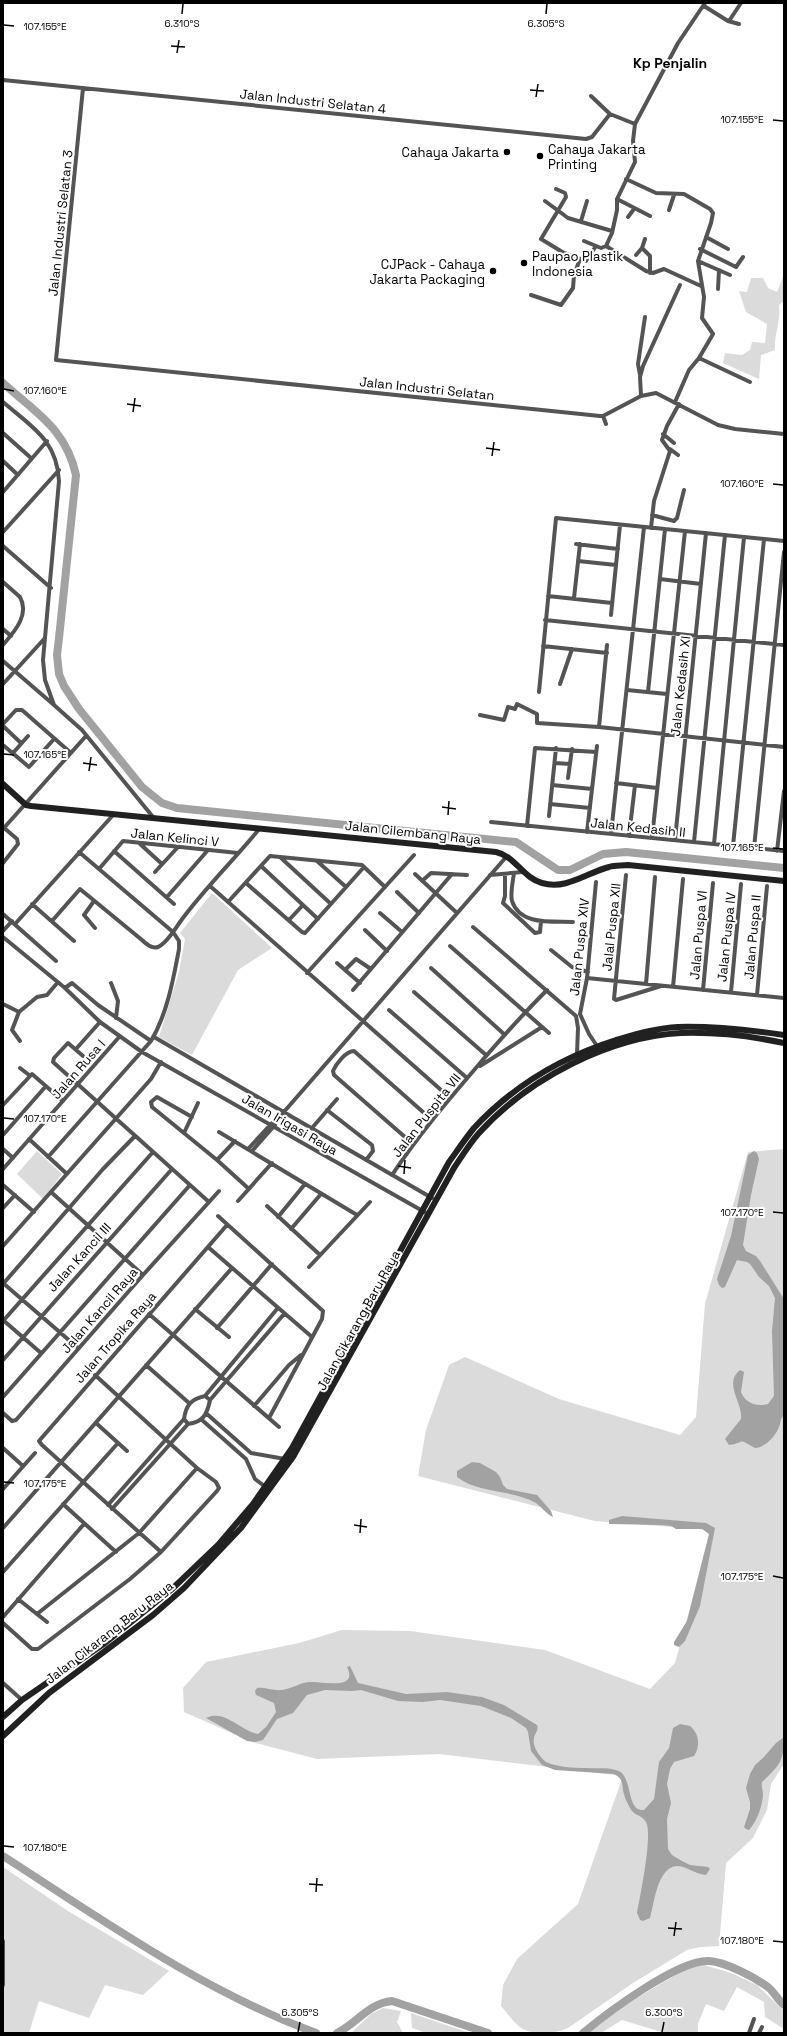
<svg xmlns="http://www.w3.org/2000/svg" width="787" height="2036" font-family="'Space Grotesk',sans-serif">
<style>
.green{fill:#dbdbdb}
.water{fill:#a2a2a2}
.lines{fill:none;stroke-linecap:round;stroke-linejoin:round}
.river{stroke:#a2a2a2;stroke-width:8}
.street{stroke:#545454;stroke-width:4}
.secondary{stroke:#212121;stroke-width:6}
.ticks{fill:none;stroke:#000;stroke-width:1.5}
.poi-dot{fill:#000;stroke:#fff;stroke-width:1.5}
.labels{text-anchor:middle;stroke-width:4;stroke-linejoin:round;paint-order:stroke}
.street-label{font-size:13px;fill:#000;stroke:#fff}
.poi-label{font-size:13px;fill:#000;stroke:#fff;text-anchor:start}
.neighbourhood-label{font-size:14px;font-weight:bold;fill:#000;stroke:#fff}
.ticks-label{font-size:10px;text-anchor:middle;fill:#000;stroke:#fff;stroke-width:4;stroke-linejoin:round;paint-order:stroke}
</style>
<rect width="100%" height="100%" fill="#fff"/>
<path class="green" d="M783 277 784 301 779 305C781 323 774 333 775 350L761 355 759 379 723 363 725 353 742 355 750 350 752 342 765 343 767 324 746 312 739 291 747 292 751 278H763L768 288 777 292Z
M212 893 272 948 238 970 192 1055 159 1037 179 972 185 939 180 933Z
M784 1149V1764L771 1784 767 1810 753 1838 726 1863 719 1946 701 1947 687 1950 633 1983 568 2028C554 2034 535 2036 521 2028 514 2023 507 2013 501 2006L503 1985 517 1959 578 1904 623 1776 439 1754 317 1759 252 1742 184 1712 183 1688 206 1662 299 1643 342 1630 410 1631 545 1650 650 1689 675 1663 711 1530 595 1521 418 1476 426 1430 449 1365 465 1357 559 1399 680 1435 696 1417 705 1304 748 1152Z
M37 1151 62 1174 43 1199 17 1174Z
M3 1867 68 1911 169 1971 143 1995 105 1985 89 2018 39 2001 29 2033H3Z
M704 1965 731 1973 757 1985 784 2011V2029L765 2017 764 2002 737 1987 724 2011 706 2004 698 2024V2033H665L622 2020 601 2033H589L618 2009 686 1969Z
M383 2008 401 2011 397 2022 403 2033H351L371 2014Z
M411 2013 470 2033H426L412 2028Z"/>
<path class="water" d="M754 1151 757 1153 759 1159 751 1195 743 1245 746 1251 756 1256 760 1261 784 1299V1415C780 1419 781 1422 779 1427 776 1436 764 1448 755 1448 735 1437 747 1443 729 1445L725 1439 741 1419C743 1402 723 1384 740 1370L744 1372 741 1392C745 1403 757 1407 768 1404L774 1396 772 1331 775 1298 769 1286 759 1277 750 1264 747 1262 737 1260 725 1287 722 1288 719 1285 717 1279 731 1236 748 1155Z
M472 1462 480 1463 496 1472 500 1477 503 1485 507 1489 537 1495 551 1511 553 1517C546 1514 542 1507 536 1503 512 1489 479 1494 457 1477V1471Z
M622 1516 706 1523 715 1528 700 1606 685 1641 679 1647 674 1645V1642L687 1621 709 1534 702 1529H676L671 1526 661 1525 609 1524V1520Z
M350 1666 358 1683 406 1694 447 1692 482 1697 504 1705 537 1725C539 1731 535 1732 534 1738 532 1747 540 1757 546 1762 557 1767 573 1768 586 1768 597 1769 609 1767 619 1771 633 1778 626 1812 644 1810L654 1799 659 1762 669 1748 673 1728 680 1724 690 1726C700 1734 700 1747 694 1756L674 1762 670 1769 667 1784 671 1803 667 1819 668 1849 672 1855 682 1861 690 1865 708 1867 710 1869 706 1875C695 1874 686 1866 677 1866 657 1867 654 1905 650 1918L643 1921 640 1920 637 1913C640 1896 653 1835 646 1822 642 1815 633 1815 630 1808 628 1804 625 1799 624 1794 621 1785 625 1780 614 1774L555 1770 542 1765 531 1751 528 1732 526 1728 511 1718 481 1706 440 1700 423 1702 398 1701 361 1690 352 1691 325 1690 307 1695 293 1713 277 1719 263 1740 255 1742 247 1741 206 1718C225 1709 240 1731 258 1734L266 1727 276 1712 274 1703 256 1695 255 1691 257 1688C265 1687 273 1691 282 1690 292 1689 300 1682 311 1682 321 1681 359 1691 347 1667Z
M784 1737C784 1761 780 1765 762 1782 761 1787 763 1790 763 1795 762 1807 757 1821 749 1830L746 1829 744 1827 750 1809V1802L746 1788 750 1774 755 1765 763 1758 776 1743Z"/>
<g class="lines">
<path class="river" d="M3 383C36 413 66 429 76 475L59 638 57 655 59 674 64 686 79 709 142 787 162 803 177 808 516 842 558 870H570L603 854 626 852 784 868
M3 1856C104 1921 203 1991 316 2033
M337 2033C357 2023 369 2003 392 2001L488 2033
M583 2033C607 2013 679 1959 709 1961 726 1962 754 1977 768 1987 774 1992 778 2000 784 2005"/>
<path class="street" d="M704 6 728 21 739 24
M729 21 741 3
M3 80C197 99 391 121 586 139L592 137 610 114
M83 88 56 360 600 416H603L641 396 656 393 718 425 735 429 784 434
M591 96 610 114 635 124
M626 179 656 193 684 194 710 209 713 213 711 223 698 261 704 297 702 318 713 334 699 358 689 370 675 402
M556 189 565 193 566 197 541 239 564 253 586 261 596 246
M617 199 650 216
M545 201 568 218 612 231
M669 210 674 195
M628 217 634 209
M581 221 587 201
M706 237 728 249
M645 239 642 248 650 256V273
M584 241 601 248 606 246
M606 246 612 233 617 210V199L635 162 633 141 635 124 678 43 705 3
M606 246 646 271 653 273 664 269 701 286
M700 249 736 267 743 257
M636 255 642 248
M698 261 730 275
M718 289 719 270
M531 295 561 305 573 288 574 275 580 259
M699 358 750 382
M640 375 638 364 645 317
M641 396 640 377 643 366 680 285
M3 402C32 427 57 440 59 481L43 660 45 680 54 705 82 730 153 817
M603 416 606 424
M3 433 31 458
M663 434 674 443
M670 449 678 455
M3 461 18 475
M3 492 47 441
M652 515 674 521 677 518 684 490
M651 528 654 501 670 451 662 440 667 426 679 404
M3 532 59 470
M576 544 618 549
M3 546 51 588
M578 561 616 565
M660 579 701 584
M3 582 20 597C30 615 14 632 3 645
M548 596 612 603
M574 598 580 544
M611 615 620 525
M545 620 784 645
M3 629 11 636
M543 646 607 653
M3 661 54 705
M3 684 45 638
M560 684 572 649
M627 690 667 694
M539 692 556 518 784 541
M648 692 665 529
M480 715 504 720 508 707 515 709 517 704 537 714V723L599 727 784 747
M3 724 16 710H22L71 753
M3 726 21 743
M599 727 607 645
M3 745 29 767 54 739
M13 753 28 736
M555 763 570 764
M568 778 572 749
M616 783 657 788
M552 785 592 789
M550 804 590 808
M549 816 556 748
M491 822 784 851
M527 826 535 748 596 752
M3 829 86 736
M587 832 597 746
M611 834 644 527
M629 836 635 785
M652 838 685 531
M675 840 706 533
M694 842 725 535
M139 843 162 864
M714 844 744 537
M733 846 764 539
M754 848 784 552
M114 851 174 904
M777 851 784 791
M280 857 331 904
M317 861 346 887
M3 863 18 844 17 839 3 827
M261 866 318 919
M99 869 123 841 238 853
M155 872 178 847
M514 873C513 881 510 893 512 901 520 926 553 921 573 922
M415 874 457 913
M505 874V896L503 903 535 933 540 932 541 921
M490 875 523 872
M626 875 614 999 616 1000 661 986
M422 881 431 873 467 875
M246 883 302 932 305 933 364 867
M210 886 449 1097
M397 892 419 913
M167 897 208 850
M94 901 84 915 95 928
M228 902 270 856 362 865 385 887
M32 904 74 941
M380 913 402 932
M3 914 56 961
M289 920 303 905
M52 921 80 889 142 940C146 944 152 949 158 947 167 943 175 929 180 922 204 889 234 860 260 828
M15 924 114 814
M473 927 576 1016
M365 930 387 951
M3 931 12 921
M3 937 65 988 100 1022 142 1052 428 1214
M450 946 549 1033
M551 950 572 967 588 972
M337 963 360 983
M431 968 505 1035
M345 970 356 959 371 969
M307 973 414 855
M587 978 784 998
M111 983 118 1001 116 1018
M646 984 655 877
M673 987 683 879
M65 988 72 983 98 1005 151 1041
M353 990 452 874
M703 990 713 883
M414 992 486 1055
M731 992 741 884
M757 995 767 886
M3 1004 19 1012 37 997 47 995 58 982
M389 1010 467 1078
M19 1012 12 1030 20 1041
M580 1014 587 978 596 882
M580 1014 589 1034 597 1046
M576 1016 578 1028 577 1054
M154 1037 432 1198
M76 1049 100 1022
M83 1056 68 1043 54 1058 53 1062 209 1202
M480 1066 542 1027
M20 1068 29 1075
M3 1105 32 1074 63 1101
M327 1110 372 1145 373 1151 366 1160
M192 1117 157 1097 151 1102 152 1107 217 1160 249 1189
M276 1121 507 856
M312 1128 337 1099
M219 1132 357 1215
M184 1133 198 1103
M3 1135 46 1086
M29 1139 67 1174
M413 1144 334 1075 333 1071C336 1064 346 1051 354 1051L432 1120
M3 1149 13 1158
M248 1149 272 1123
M252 1151 275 1125
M48 1157 151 1041C167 1014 173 981 179 949V941L173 932 79 852
M217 1160 235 1141
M3 1169 120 1036
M392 1175C418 1136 445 1104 475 1069 498 1042 522 1015 547 990
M3 1185 34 1212
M51 1192 143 1275
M238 1201 272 1163
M267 1206 320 1255
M3 1208 15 1195
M218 1216 323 1311 322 1319 269 1418
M278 1217 305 1184
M291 1229 321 1194
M3 1246 151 1079 161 1062
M208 1247 312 1337
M309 1267 370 1202
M3 1283 78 1348
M3 1284 103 1169 135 1136
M195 1309 229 1337
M149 1314 279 1427
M3 1320 41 1353
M3 1321 153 1152
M217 1328 272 1264
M3 1360 172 1169
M146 1365 189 1403
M205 1396 277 1309
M3 1397 190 1185
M210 1400 205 1396C191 1399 186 1405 184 1419L188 1424C203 1422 207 1415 210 1400L284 1314
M254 1406 289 1365 301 1355
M3 1413 12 1421 16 1420 143 1275 219 1191
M207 1414 251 1453 285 1459
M202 1420 246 1459 255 1479 267 1488
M96 1423 127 1451
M3 1448 23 1466
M3 1489 35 1453
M63 1504 116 1552
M108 1505 184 1419
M112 1509 188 1424
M3 1528 232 1268
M161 1552 42 1445 39 1441 227 1225
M3 1572 118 1443
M18 1599 47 1622
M37 1614 139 1533 197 1468
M3 1617 84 1524
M3 1623 32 1649H38L130 1579 161 1552 217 1491 219 1488 216 1482 197 1468 95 1375
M3 1683 22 1700
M3 1941V1985
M749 2033 754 2019
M759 2033 762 2027"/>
<path class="secondary" d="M3 784 26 805 31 806 496 852C515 856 523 878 542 883 567 890 586 873 609 867 615 865 622 866 628 865L784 881
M3 1717 22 1700 105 1643 171 1590 218 1545 253 1504 292 1448 449 1162C457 1151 465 1139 474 1128 513 1086 562 1057 616 1040 637 1034 657 1028 678 1027 713 1026 749 1030 784 1035
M3 1736 49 1693 153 1615 184 1588 241 1528 293 1457 454 1168C462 1156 470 1143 479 1133 528 1079 608 1037 681 1033 715 1032 751 1036 784 1043"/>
</g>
<path class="ticks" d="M182 14 183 4M546 14 547 4M4 25 14 26M171 46 185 47M177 53 179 40M530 90 544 91M536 97 538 84M773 120 783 121M4 389 14 391M127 404 141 406M133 412 135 398M486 448 500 450M492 456 494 442M773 484 783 485M4 754 14 755M83 763 97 765M89 771 91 757M442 807 456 809M448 815 449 801M773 848 783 849M4 1118 14 1119M398 1166 411 1168M404 1174 405 1160M773 1212 783 1213M4 1482 14 1483M354 1525 367 1527M360 1533 361 1519M773 1576 783 1578M4 1846 14 1847M309 1884 323 1885M316 1892 317 1878M668 1928 682 1929M674 1936 676 1922M773 1941 783 1942M298 2032 300 2022M662 2032 664 2022"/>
<g class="poi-dot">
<circle cx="507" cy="152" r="4"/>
<circle cx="540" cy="156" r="4"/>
<circle cx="524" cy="263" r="4"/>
<circle cx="493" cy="271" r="4"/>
</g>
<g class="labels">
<g class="street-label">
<text transform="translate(313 101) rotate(6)" y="5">Jalan Industri Selatan 4</text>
<text transform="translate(60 223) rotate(-84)" y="5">Jalan Industri Selatan 3</text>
<text transform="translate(427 388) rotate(6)" y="5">Jalan Industri Selatan</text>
<text transform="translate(680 686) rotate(-84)" y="5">Jalan Kedasih XI</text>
<text transform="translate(638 827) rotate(6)" y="5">Jalan Kedasih II</text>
<text transform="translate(413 832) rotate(6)" y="5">Jalan Cilembang Raya</text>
<text transform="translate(175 837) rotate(6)" y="5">Jalan Kelinci V</text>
<text transform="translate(611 927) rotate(-84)" y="5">Jalal Puspa XII</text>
<text transform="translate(698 935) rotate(-85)" y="5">Jalan Puspa VI</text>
<text transform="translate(726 937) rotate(-84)" y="5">Jalan Puspa IV</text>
<text transform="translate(752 937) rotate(-85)" y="5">Jalan Puspa II</text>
<text transform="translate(579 947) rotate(-84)" y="5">Jalan Puspa XIV</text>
<text transform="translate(78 1069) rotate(-49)" y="5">Jalan Rusa I</text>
<text transform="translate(426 1115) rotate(-52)" y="5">Jalan Puspita VII</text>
<text transform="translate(290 1124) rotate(30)" y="5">Jalan Irigasi Raya</text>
<text transform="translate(79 1257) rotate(-48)" y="5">Jalan Kancil III</text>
<text transform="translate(99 1310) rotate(-49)" y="5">Jalan Kancil Raya</text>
<text transform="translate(358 1320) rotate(-61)" y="5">Jalan Cikarang Baru Raya</text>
<text transform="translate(115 1337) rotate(-49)" y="5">Jalan Tropika Raya</text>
<text transform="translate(109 1632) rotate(-38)" y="5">Jalan Cikarang Baru Raya</text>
</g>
<g class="poi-label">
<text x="548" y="154">Cahaya Jakarta<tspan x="548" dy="15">Printing</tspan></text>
<text x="499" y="157" text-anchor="end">Cahaya Jakarta</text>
<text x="532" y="261">Paupao Plastik<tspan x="532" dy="15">Indonesia</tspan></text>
<text x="485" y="269" text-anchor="end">CJPack - Cahaya<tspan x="485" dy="15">Jakarta Packaging</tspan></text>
</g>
<g class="neighbourhood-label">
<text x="670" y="68">Kp Penjalin</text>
</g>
</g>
<g class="ticks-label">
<text x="182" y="27">6.310°S</text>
<text x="546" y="27">6.305°S</text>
<text x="45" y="30">107.155°E</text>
<text x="742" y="123">107.155°E</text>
<text x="45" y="394">107.160°E</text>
<text x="742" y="487">107.160°E</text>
<text x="45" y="758">107.165°E</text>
<text x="742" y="851">107.165°E</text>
<text x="45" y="1122">107.170°E</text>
<text x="742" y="1216">107.170°E</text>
<text x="45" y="1487">107.175°E</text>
<text x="742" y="1580">107.175°E</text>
<text x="45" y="1851">107.180°E</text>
<text x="742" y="1944">107.180°E</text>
<text x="300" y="2016">6.305°S</text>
<text x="664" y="2016">6.300°S</text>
</g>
<rect width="787" height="2036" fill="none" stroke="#000000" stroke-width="8"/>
</svg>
